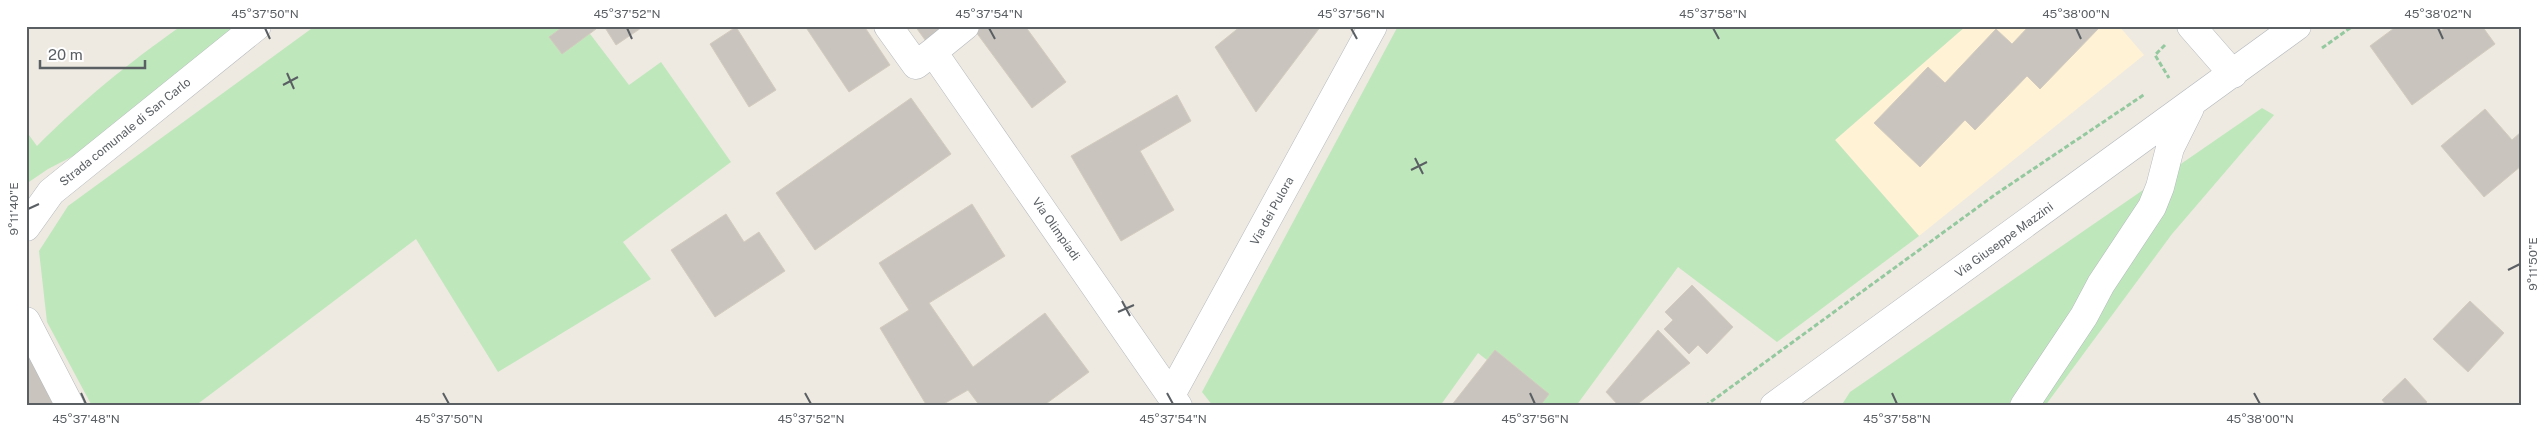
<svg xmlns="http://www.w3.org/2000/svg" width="2547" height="432" font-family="'Public Sans',sans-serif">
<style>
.commercial{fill:#fff2d5}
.green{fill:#bfe7bc}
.building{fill:#c9c5be;stroke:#d3cbbf}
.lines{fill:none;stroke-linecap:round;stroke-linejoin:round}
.minor-casing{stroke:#b4b8bd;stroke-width:29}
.path{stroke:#94c99f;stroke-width:3;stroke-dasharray:5 2.5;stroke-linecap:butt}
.minor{stroke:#fff;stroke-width:28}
.ticks{fill:none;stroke:#5a5f63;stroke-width:2}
.labels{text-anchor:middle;stroke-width:4;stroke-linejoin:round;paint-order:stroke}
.street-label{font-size:12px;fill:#5a5f63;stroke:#fff}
.neatline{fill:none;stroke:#5a5f63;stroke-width:2}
.ticks-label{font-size:12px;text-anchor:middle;fill:#5a5f63}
</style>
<rect width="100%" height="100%" fill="#eeeae1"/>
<path class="commercial" d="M1966 26H2119L2144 55 1919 236 1835 140Z"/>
<path class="green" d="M181 26H250L89 148 48 169 26 184V131L37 146C84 99 126 65 181 26Z
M315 26H584L629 85 661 62 731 162 623 242 651 279 498 372 416 239 195 406H92L47 322 39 251 68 206Z
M1398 26H1966L1835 140 1919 236 1777 342 1678 267 1576 406H1545L1478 353 1440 406H1213L1202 392Z
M2262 108 2274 115 2172 234 2045 406H1841L1850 392Z"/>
<path class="building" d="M564 26H594L596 29 562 54 549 37Z
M604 26H644L616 45Z
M805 26H864L890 65 849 92Z
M915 26H953L928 44Z
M976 26H1025L1066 82 1032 108 973 28Z
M1241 26H1321L1256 112 1215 47Z
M2029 26H2097L2099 28 2040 89 2027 76 1975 130 1965 120 1920 167 1874 123 1928 67 1945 83 1996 29 2012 44Z
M2397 26H2437L2441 31 2448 26H2482L2495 44 2412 105 2370 46Z
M736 27 776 90 749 107 710 44Z
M1177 95 1191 121 1140 151 1174 210 1121 241 1071 156Z
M911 98 951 154 815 250 776 193Z
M2485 109 2512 140 2521 132V166L2484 197 2441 146Z
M972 204 1005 256 929 303 973 367 1045 313 1089 372 1043 406H980L968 390 940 406H927L880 328 909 310 879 263Z
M726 214 744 242 759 232 785 271 715 317 671 250Z
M1692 285 1733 327 1707 354 1698 345 1689 354 1664 329 1673 320 1665 312Z
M2470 301 2504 333 2468 372 2433 339Z
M1658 330 1690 363 1635 406H1619L1606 392Z
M26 349 57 406H26Z
M1495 350 1549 394 1540 406H1451Z
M2405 378 2427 402 2423 406H2387L2382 400Z"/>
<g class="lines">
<g class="minor-casing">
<path id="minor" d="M888 26 916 65 933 52 1178 406
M2191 26 2233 74
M933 52 965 26
M26 227 51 192 257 26
M26 321 70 406
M1171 395 1373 26
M1774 406 2297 26
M2024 406 2084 316 2101 284 2152 207 2160 187 2170 148 2190 108"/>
</g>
<path class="path" d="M2165 45 2155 55 2169 78
M2322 48 2353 26
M1705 406 1996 194 2145 94"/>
<use href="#minor" class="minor"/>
</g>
<path class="ticks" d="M265 28 270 39M627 28 632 39M989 28 995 39M1351 28 1357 39M1713 28 1719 39M2076 28 2081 39M2438 28 2443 39M287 73 294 89M283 85 298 77M1415 158 1423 174M1411 170 1427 162M28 209 39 204M2508 270 2520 264M1122 301 1130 316M1118 312 1134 305M81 393 86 404M443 393 449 404M805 393 811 404M1167 393 1173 404M1530 393 1535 404M1892 393 1897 404M2254 393 2260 404"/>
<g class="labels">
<g class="street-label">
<text transform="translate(125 132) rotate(-39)" y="4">Strada comunale di San Carlo</text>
<text transform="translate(1272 211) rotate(-61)" y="4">Via dei Pulora</text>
<text transform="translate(1056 229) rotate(55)" y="4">Via Olimpiadi</text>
<text transform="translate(2004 240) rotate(-36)" y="4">Via Giuseppe Mazzini</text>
</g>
</g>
<rect width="2547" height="432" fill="none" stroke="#ffffff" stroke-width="55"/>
<path d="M40 60v8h105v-8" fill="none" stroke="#5a5f63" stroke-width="2.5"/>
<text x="48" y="60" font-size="15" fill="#5a5f63" stroke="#ffffff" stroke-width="4" paint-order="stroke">20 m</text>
<rect x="28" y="28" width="2492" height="376" class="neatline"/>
<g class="ticks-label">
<text x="265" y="18">45°37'50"N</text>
<text x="627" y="18">45°37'52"N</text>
<text x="989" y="18">45°37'54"N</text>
<text x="1351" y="18">45°37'56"N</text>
<text x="1713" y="18">45°37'58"N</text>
<text x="2076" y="18">45°38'00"N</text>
<text x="2438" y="18">45°38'02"N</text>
<text transform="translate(14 209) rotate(-90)" y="4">9°11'40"E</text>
<text transform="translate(2533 264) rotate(-90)" y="4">9°11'50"E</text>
<text x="86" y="423">45°37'48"N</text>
<text x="449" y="423">45°37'50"N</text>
<text x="811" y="423">45°37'52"N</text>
<text x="1173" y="423">45°37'54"N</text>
<text x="1535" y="423">45°37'56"N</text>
<text x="1897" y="423">45°37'58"N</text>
<text x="2260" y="423">45°38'00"N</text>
</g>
</svg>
